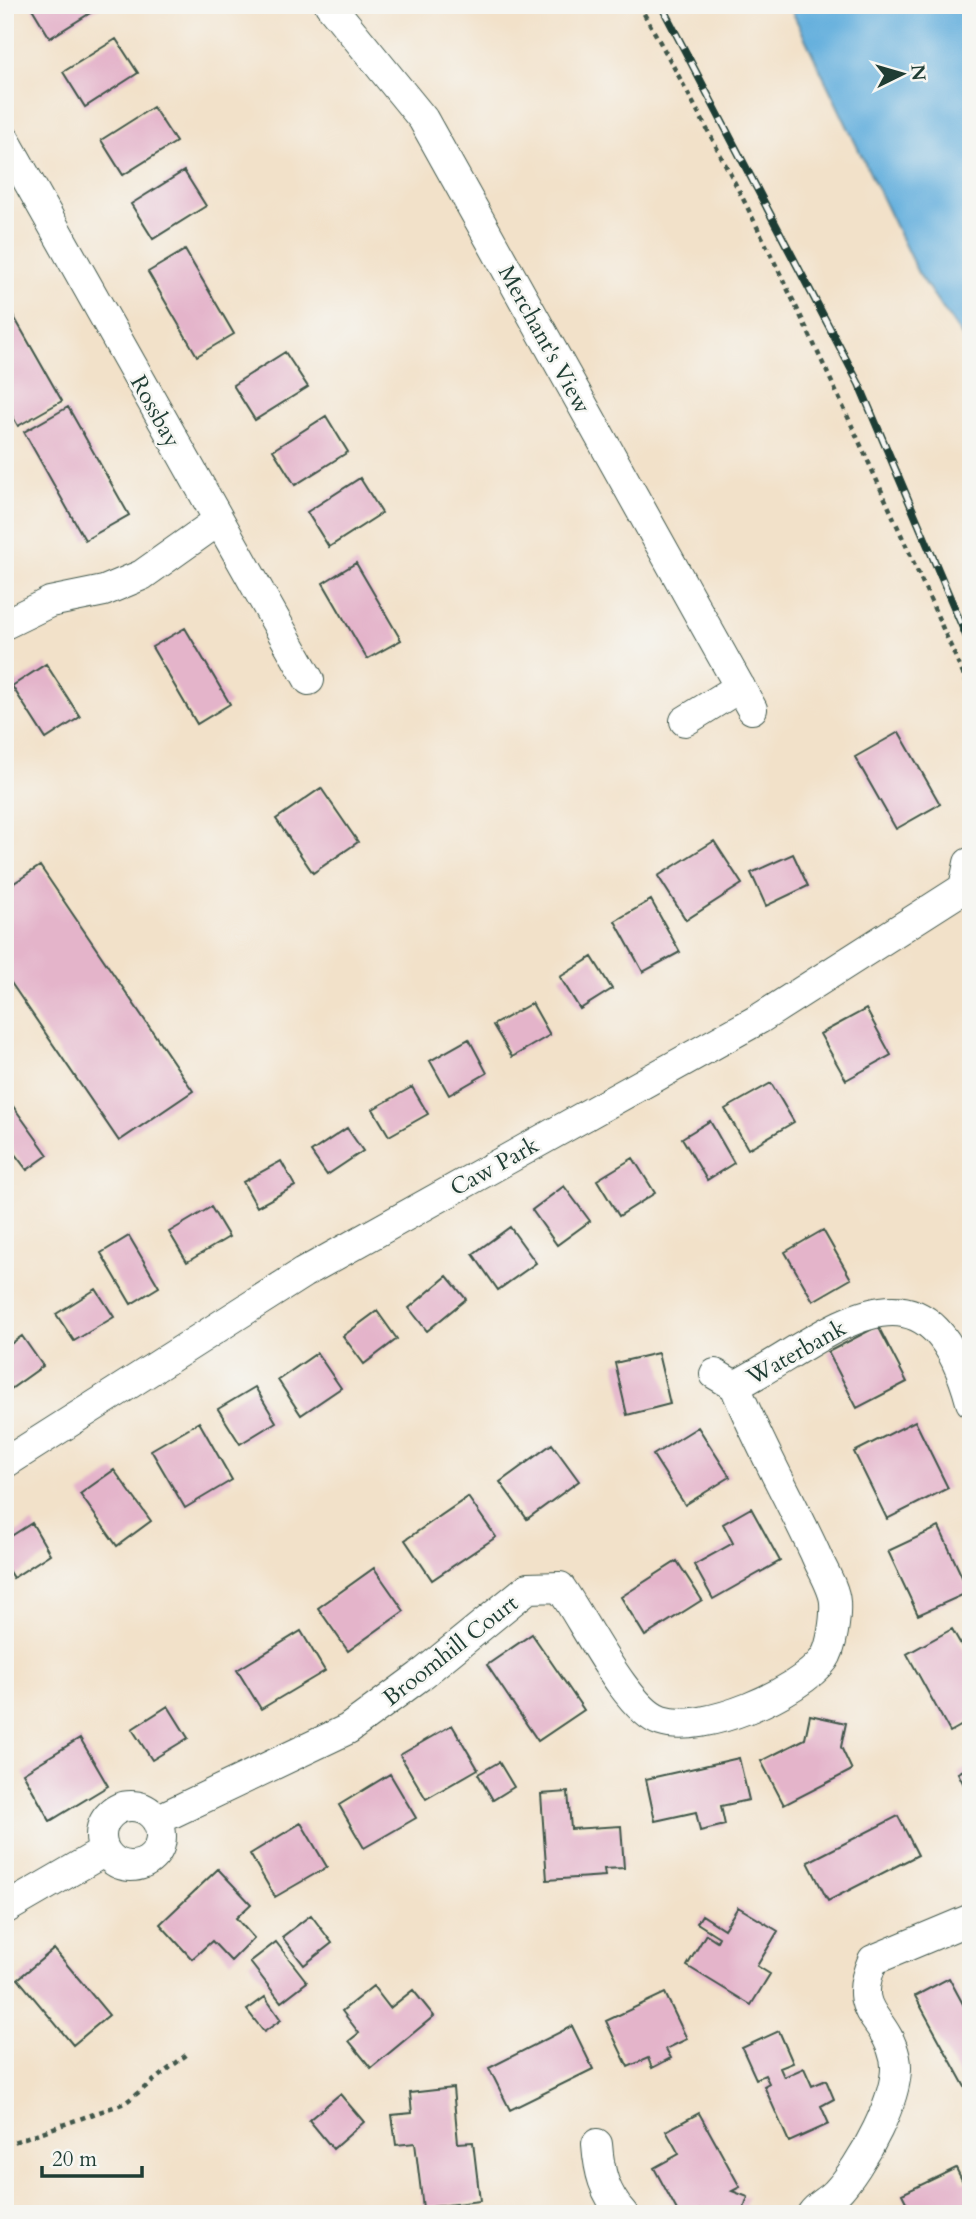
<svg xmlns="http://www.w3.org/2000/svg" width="976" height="2219" font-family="Cardo,serif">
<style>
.water{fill:#64afdd;stroke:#427688;stroke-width:2}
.building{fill:#e4b4ca}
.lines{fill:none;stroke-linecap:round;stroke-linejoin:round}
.street-casing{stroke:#3f564a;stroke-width:32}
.path{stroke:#3f564a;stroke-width:4.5;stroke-dasharray:5 5;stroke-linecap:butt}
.street{stroke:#fff;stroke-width:30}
.rail-casing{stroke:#1f3d34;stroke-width:8}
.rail{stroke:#f6f6f2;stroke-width:5;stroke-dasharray:16;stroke-linecap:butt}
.labels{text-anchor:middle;stroke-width:5;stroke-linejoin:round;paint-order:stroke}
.street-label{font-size:23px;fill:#1f3d34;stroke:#f6f6f2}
</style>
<rect width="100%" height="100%" fill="#f6f6f2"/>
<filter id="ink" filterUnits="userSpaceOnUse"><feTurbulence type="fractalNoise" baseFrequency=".0143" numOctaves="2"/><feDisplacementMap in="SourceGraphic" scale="14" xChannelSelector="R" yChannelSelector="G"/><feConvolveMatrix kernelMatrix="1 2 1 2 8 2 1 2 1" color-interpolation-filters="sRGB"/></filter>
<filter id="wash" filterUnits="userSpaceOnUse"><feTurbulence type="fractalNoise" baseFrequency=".00686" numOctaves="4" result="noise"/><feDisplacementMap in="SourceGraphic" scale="28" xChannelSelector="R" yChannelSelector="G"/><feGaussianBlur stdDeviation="1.57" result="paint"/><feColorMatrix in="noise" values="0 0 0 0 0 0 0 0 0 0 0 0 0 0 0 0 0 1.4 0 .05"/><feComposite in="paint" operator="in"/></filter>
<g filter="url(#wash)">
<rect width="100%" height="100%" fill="#f2e1c9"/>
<path class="water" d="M789 5H971V349L918 273Z"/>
<g id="blocks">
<path class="building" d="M30 5H103L50 38Z
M116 39 138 73 85 107 63 72Z
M153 107 176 142 123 175 101 140Z
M184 171 206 206 153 239 131 204Z
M185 250 234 334 197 356 148 272Z
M5 301 62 401 18 426 5 403Z
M285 352 308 387 255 420 233 385Z
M68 407 129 515 85 540 24 432Z
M326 416 348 452 295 485 273 450Z
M360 478 382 513 329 547 307 512Z
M356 563 401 640 367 659 323 583Z
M185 628 230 704 197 724 152 647Z
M46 664 80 717 46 739 12 686Z
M899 732 940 804 896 829 855 757Z
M321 788 358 842 313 873 276 819Z
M714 841 742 884 686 920 658 876Z
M793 854 808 886 766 906 751 873Z
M40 866 193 1091 119 1141 5 974V889Z
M651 900 680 952 643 972 615 921Z
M592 957 612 989 580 1009 560 977Z
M532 1003 550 1035 512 1057 493 1025Z
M866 1009 891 1055 846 1080 820 1034Z
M469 1039 487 1073 449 1095 430 1061Z
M771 1083 794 1122 748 1149 725 1109Z
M412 1087 428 1114 389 1136 373 1109Z
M10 1102 48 1155 27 1170 5 1141V1106Z
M710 1121 734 1163 707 1180 682 1138Z
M347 1128 363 1151 327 1175 311 1152Z
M633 1158 655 1193 619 1216 597 1180Z
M281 1161 295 1186 257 1207 243 1182Z
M564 1186 590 1221 557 1245 532 1210Z
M211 1207 229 1237 187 1262 169 1232Z
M510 1227 536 1263 498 1290 473 1254Z
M823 1230 851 1279 813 1301 785 1252Z
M129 1236 159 1287 131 1304 101 1253Z
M447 1276 466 1299 427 1331 409 1308Z
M96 1289 114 1317 74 1341 56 1314Z
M377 1311 397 1339 364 1364 343 1336Z
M878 1326 907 1382 857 1408 828 1352Z
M22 1336 43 1366 8 1391 5 1386V1348Z
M317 1353 341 1388 301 1415 278 1380Z
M658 1353 670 1404 627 1415 615 1363Z
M255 1387 276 1422 240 1444 218 1409Z
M915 1421 948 1488 887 1519 854 1452Z
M199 1422 232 1480 185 1508 151 1450Z
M698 1427 730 1477 685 1505 653 1455Z
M552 1444 579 1481 527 1519 500 1482Z
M114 1470 151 1521 117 1546 80 1494Z
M468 1497 496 1537 432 1580 405 1540Z
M751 1508 780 1561 713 1599 694 1565 733 1543 723 1524Z
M32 1523 50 1554 13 1578 5 1565V1540Z
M939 1527 969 1592 918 1615 888 1551Z
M677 1561 702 1600 645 1636 621 1597Z
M374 1568 404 1611 348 1651 318 1608Z
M952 1629 971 1662V1720L950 1732 907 1654Z
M301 1631 325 1671 261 1709 237 1670Z
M532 1634 584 1710 538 1741 487 1665Z
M168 1706 188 1738 152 1760 132 1729Z
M810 1715 846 1723 841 1747 852 1770 784 1805 761 1761 805 1739Z
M452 1725 478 1769 426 1799 400 1755Z
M80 1738 108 1786 50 1821 23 1773Z
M739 1758 749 1800 721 1806 725 1825 700 1831 696 1812 655 1821 646 1779Z
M499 1762 514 1787 493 1800 478 1774Z
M971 1766V1799L958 1773Z
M390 1774 416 1818 364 1848 339 1805Z
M568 1792 571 1829 621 1826 624 1868 604 1869 605 1876 547 1880 541 1794Z
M898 1816 918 1855 828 1901 808 1862Z
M301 1823 327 1867 275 1897 250 1854Z
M218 1869 251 1904 236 1918 254 1938 231 1961 212 1941 192 1959 160 1924Z
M738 1907 778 1931 757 1966 770 1974 751 2005 687 1966 706 1934 717 1941 719 1937 697 1923 702 1915 724 1929Z
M311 1915 332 1943 304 1965 282 1937Z
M276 1942 307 1982 281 2002 250 1962Z
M54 1949 109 2015 73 2045 18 1979Z
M949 1978 971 2019V2098L915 1996Z
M373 1986 390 2008 413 1990 434 2016 371 2068 349 2041 359 2033 342 2011Z
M665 1993 687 2039 666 2049 671 2058 652 2068 648 2058 628 2067 606 2021Z
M265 1997 281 2020 264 2032 247 2010Z
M572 2026 593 2069 510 2110 489 2068Z
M779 2031 793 2063 780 2068 784 2077 804 2068 812 2086 826 2080 834 2099 821 2106 829 2124 789 2142 764 2086 769 2083 765 2075 756 2079 742 2048Z
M453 2088 458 2143 473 2142 480 2201 423 2208 415 2143 396 2145 392 2115 412 2113 410 2093Z
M340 2094 364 2122 333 2149 309 2120Z
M699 2113 740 2187 732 2191 748 2197 742 2214H714L701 2209 692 2214H679L654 2168 679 2154 666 2131Z
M956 2168 963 2182 971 2178V2214H912L902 2194Z"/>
</g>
</g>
<g filter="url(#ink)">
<use href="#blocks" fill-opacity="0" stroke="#3f564a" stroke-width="2"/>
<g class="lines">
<g class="street-casing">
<path id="street" d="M330 5 423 119 752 709
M5 140 309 680
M5 624 50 602 104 591 142 575 218 521
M685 721 740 687
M735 1386C829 1337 926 1237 971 1402
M5 1463 303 1273 759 1019 964 888 969 863
M101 1836a30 30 0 1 1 60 0a30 30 0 1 1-60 0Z
M157 1820 348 1729 420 1676 528 1588 560 1587C583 1619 627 1710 661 1721 702 1735 799 1693 824 1659 832 1648 836 1617 835 1602 834 1587 821 1568 815 1553 789 1497 758 1443 735 1386L715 1374
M5 1909 105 1851
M597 2144C599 2171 604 2193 623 2214
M812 2214C818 2205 829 2201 836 2193 860 2169 903 2092 895 2058 885 2013 849 2015 873 1960L971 1919"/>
</g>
<path class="path" d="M639 5C766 227 868 459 971 692
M5 2145 125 2103 190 2052"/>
<use href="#street" class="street"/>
<g class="rail-casing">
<path id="rail" d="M661 5 859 384 971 647"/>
</g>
<use href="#rail" class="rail"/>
</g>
</g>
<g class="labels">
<g class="street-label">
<text transform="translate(545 339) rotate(61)" y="8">Merchant's View</text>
<text transform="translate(156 411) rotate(61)" y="8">Rossbay</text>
<text transform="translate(494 1166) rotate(-29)" y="8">Caw Park</text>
<text transform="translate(796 1352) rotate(-29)" y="8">Waterbank</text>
<text transform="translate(450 1650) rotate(-38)" y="8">Broomhill Court</text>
</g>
</g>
<rect width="976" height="2219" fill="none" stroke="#f6f6f2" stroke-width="28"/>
<g transform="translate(902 74) rotate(85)" stroke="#f6f6f2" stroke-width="5" paint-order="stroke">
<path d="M0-5L12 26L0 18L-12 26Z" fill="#1f3d34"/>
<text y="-10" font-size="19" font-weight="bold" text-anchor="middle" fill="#1f3d34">N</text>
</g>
<path d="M42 2166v10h100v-10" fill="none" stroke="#1f3d34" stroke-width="3.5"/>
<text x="52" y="2166" font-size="21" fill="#1f3d34" stroke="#f6f6f2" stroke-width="5" paint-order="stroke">20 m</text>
</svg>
